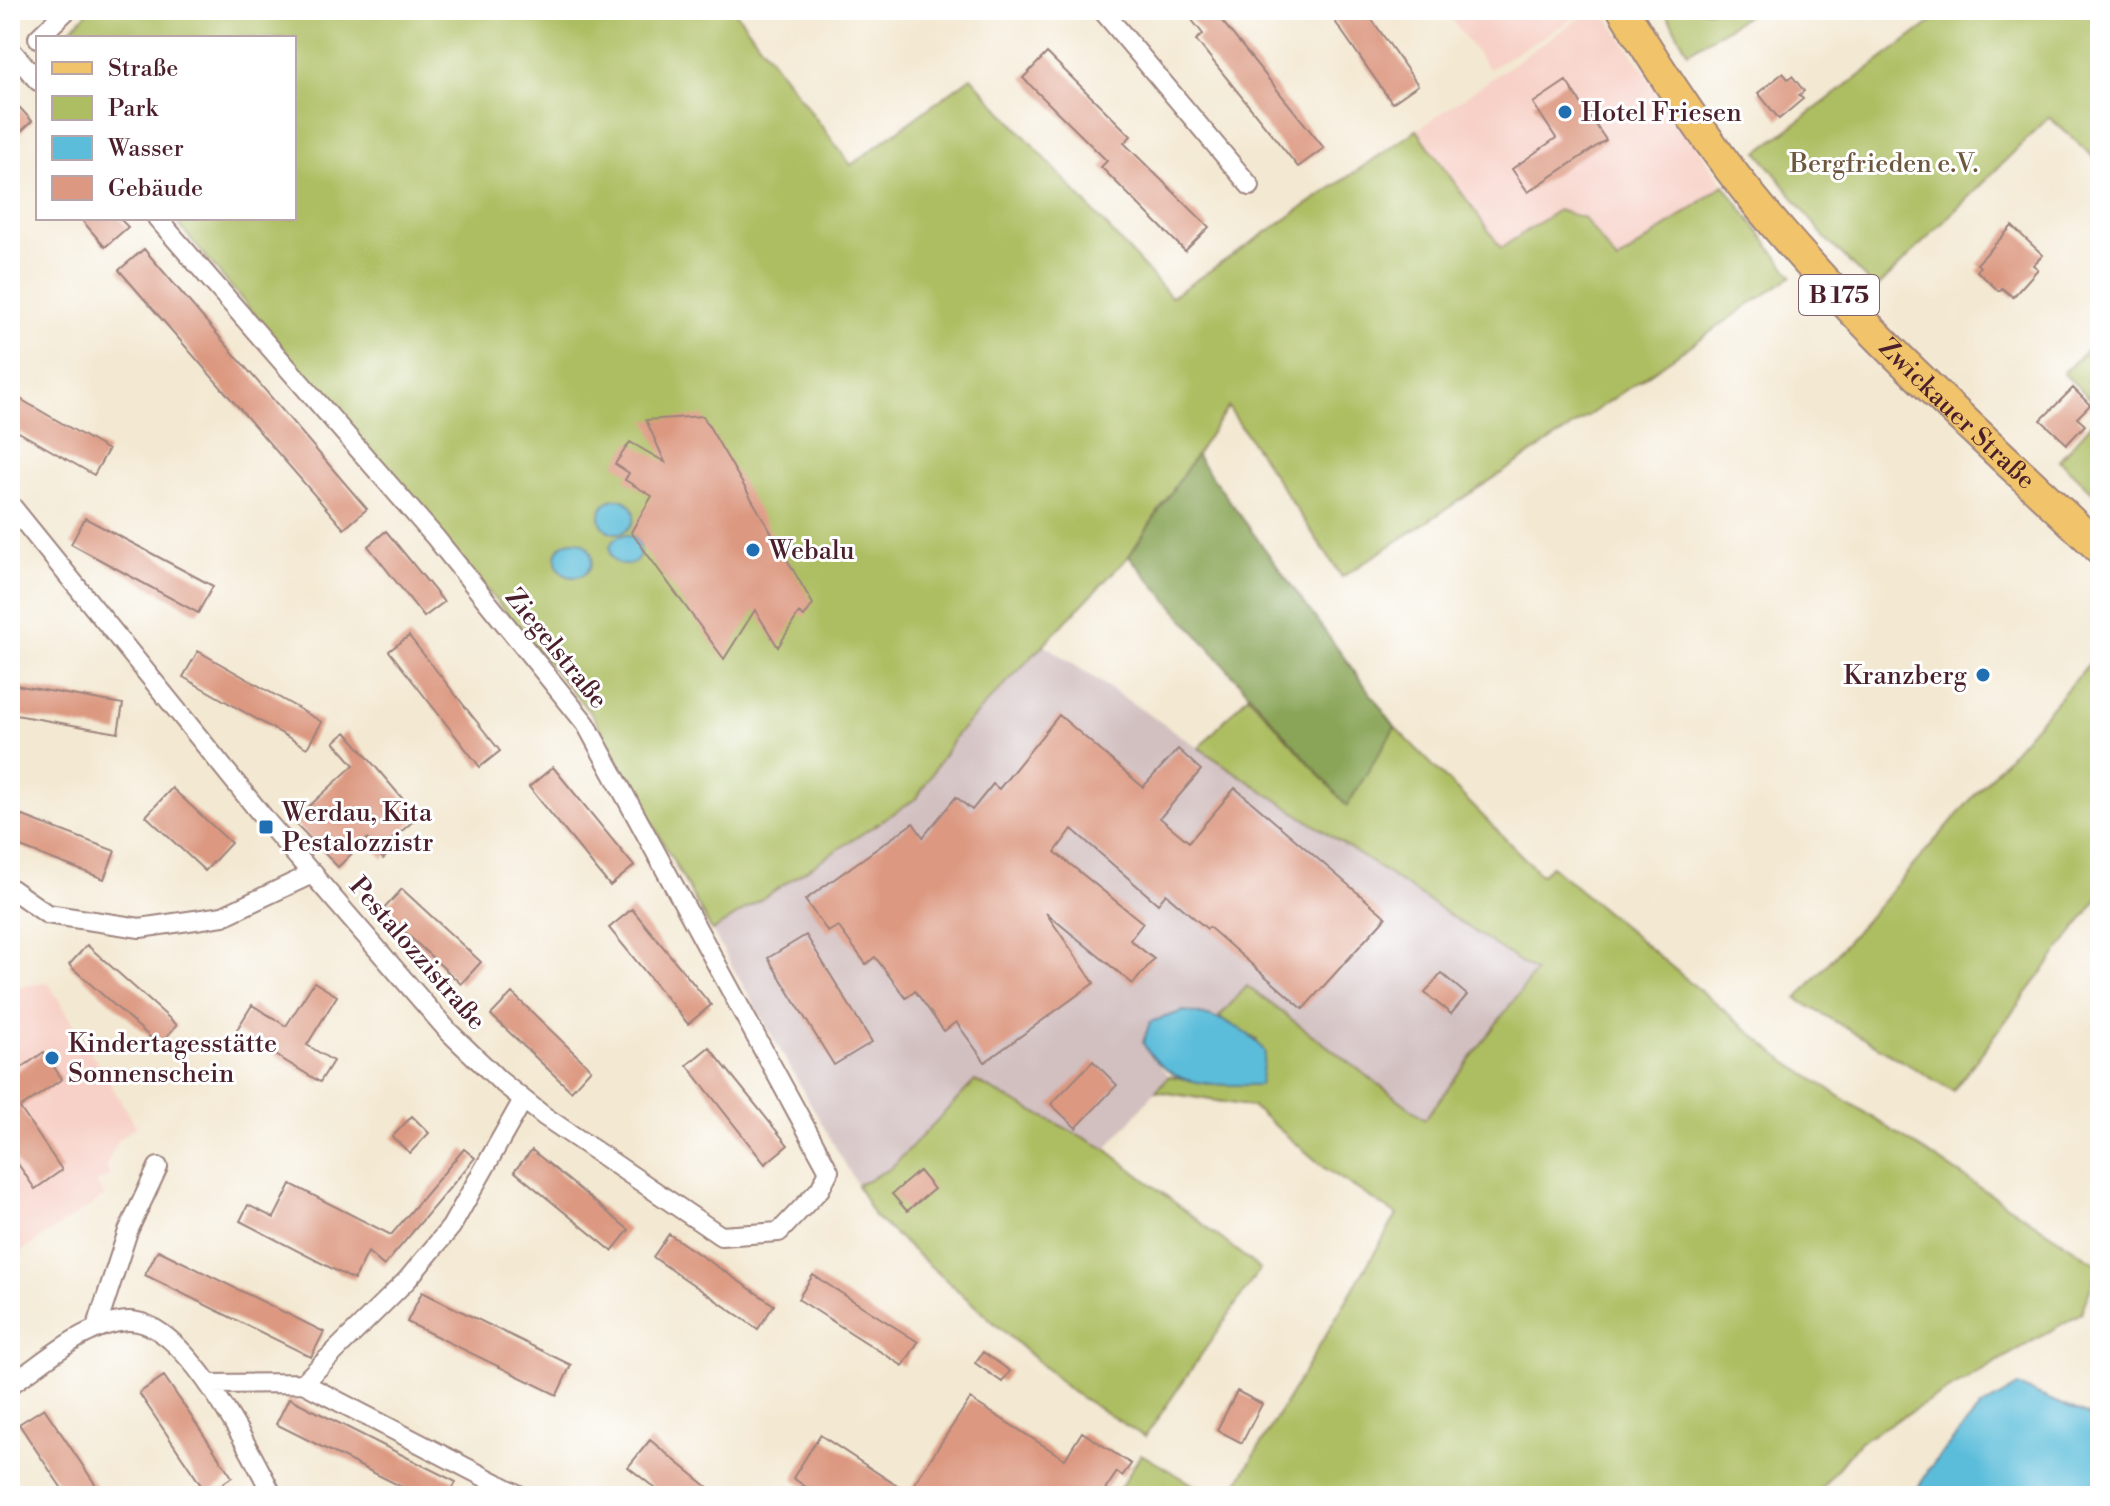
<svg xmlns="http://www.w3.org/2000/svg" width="2110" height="1506" font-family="'Libre Bodoni',serif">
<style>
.built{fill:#f7d1c7}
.industrial{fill:#d2bfc0}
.green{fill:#adbe62;stroke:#7c6e46;stroke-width:2}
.forest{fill:#8aa558;stroke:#6a6242;stroke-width:2}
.water{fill:#5cbdda;stroke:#536e82;stroke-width:2}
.building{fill:#dc9880}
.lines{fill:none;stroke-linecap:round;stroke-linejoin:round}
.street-casing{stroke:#9e847e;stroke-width:22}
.primary-casing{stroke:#9e847e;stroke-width:34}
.street{stroke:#fff;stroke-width:18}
.primary{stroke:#f1c36a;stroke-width:30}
.poi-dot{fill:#1f6fb2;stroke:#fff;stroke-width:3}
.labels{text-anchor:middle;stroke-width:6;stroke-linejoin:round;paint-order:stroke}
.shield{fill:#fff;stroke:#80626b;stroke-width:2}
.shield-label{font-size:24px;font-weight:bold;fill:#4a1f2b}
.poi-label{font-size:26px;fill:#4a1f2b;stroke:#fff;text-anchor:start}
.park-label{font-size:26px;fill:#6d573e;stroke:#fff}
.street-label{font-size:26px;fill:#4a1f2b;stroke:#fff}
</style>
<rect width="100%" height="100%" fill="#fff"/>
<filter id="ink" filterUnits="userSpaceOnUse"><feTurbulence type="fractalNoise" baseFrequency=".0125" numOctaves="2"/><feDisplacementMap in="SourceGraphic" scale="16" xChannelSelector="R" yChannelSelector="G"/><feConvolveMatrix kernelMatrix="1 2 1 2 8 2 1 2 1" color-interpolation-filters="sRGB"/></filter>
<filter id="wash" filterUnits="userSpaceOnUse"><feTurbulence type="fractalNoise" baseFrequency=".006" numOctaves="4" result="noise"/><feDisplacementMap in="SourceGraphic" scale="32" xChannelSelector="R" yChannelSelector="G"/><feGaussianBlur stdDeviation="1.8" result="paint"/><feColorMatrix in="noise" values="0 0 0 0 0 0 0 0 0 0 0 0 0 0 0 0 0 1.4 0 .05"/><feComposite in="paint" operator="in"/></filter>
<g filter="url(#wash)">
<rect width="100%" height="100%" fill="#f3e8d1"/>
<path class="built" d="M1444 10H1587L1489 69Z
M1591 10H1602L1724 185 1617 262 1585 218 1501 248 1417 130Z
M48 982 136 1126 119 1139 106 1166 110 1175 96 1183 105 1196 19 1253 10 1246V989Z"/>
<path class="industrial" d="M1043 644 1535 971 1425 1120 1247 986 1219 1017 1184 1011 1152 1058 1169 1076 1106 1149 975 1081 890 1169 857 1185 712 931 917 798 956 735Z"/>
<path class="green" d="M90 10H734L851 165 971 77 1171 297 1417 130 1501 248 1558 210 1584 218 1617 262 1724 185 1792 276 1563 433 1342 577 1228 407 1129 556 956 735 917 798 712 931 593 716 173 218H294V38H62Z
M1664 10H1756L1688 52Z
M1947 10H2100V163L2049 117 1876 289 1825 238 1758 152Z
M2100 337V408L2063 373Z
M2100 414V499L2059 460Z
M2100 651V896L1953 1091 1797 999Z
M1248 695 1347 805 1395 727 1541 875 1551 866 1781 1058 2099 1265 2081 1313 1859 1442 1815 1496H1230L1397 1215 1326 1169 1253 1107 1156 1091 1169 1076 1217 1085 1257 1040 1219 1017 1247 986 1425 1119 1535 972 1199 748Z
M975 1081 1106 1149 1260 1269 1145 1437 1072 1392 874 1216 857 1185 890 1169Z
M1141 1454 1213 1496H1115Z"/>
<path class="forest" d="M1196 455 1395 727 1347 806 1129 556Z"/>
<path class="water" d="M600 516a17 17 0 1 1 34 0a17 17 0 1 1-34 0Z
M610 550a15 15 0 1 1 30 0a15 15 0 1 1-30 0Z
M556 559a18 18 0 1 1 36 0a18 18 0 1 1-36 0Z
M1184 1011C1215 1016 1246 1025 1265 1052L1260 1085C1212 1085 1169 1089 1143 1043L1150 1022Z
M2018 1386 2100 1421V1496H1914L1928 1470 1980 1408Z"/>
<g id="blocks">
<path class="building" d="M1184 10H1233L1221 20 1324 148 1298 167 1196 40 1203 34Z
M1327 10H1365L1418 85 1392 103Z
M1047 53 1131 136 1124 143 1209 227 1185 251 1101 167 1107 161 1023 78Z
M1783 73 1788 79 1792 76 1804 91 1799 95 1803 99 1779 119 1758 93Z
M1566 81 1606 140 1528 192 1512 169 1556 138 1533 103Z
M10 97 32 121 10 142Z
M80 218H119L128 227 105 247Z
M2012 226 2043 255 2033 265 2038 269 2013 297 2002 288 1999 291 1977 271 1980 267 1977 264Z
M144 249 367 509 344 529 119 270Z
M2073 388 2090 405 2077 418 2085 425 2067 444 2041 420Z
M10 393 108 450 94 475 10 427Z
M703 416 813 604 804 617 799 613 778 647 755 610 724 659 631 532 652 496 625 480 629 473 615 464 630 442 665 462 646 420Z
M85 518 213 586 198 613 71 544Z
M386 531 444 602 424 617 368 546Z
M409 636 500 751 480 767 389 651Z
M198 651 322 722 307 748 183 677Z
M15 685 123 704 118 733 10 714Z
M1059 715 1143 787 1178 749 1201 770 1160 818 1189 842 1235 788 1386 917 1303 1009 1209 927 1207 929 1166 894 1158 904 1072 829 1055 852 1143 923 1130 940 1154 959 1133 984 1046 913 1094 983 985 1062 956 1022 944 1031 915 991 906 998 875 957 866 964 838 926 828 932 805 900 913 823 923 837 956 797 972 810 993 784 999 789Z
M346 732 418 817 388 843 393 850 383 859 367 839 338 867 293 821 354 765 334 742Z
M553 767 634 866 610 886 529 787Z
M172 788 231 843 205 871 146 816Z
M10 811 115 851 104 879 10 843Z
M402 889 481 962 461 984 382 911Z
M632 909 711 1005 688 1024 609 928Z
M806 935 872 1042 834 1065 768 958Z
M87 945 177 1025 159 1045 69 965Z
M1441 973 1467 995 1451 1014 1425 993Z
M314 982 337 996 307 1045 333 1061 320 1082 236 1031 252 1005 286 1026Z
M512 993 591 1069 571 1091 491 1015Z
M709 1047 788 1145 765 1164 687 1065Z
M44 1052 62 1079 20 1108 62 1170 35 1189 10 1152V1076Z
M1093 1061 1117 1085 1076 1128 1051 1104Z
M412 1116 429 1133 410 1153 392 1137Z
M464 1149 475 1158 384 1266 368 1252 354 1280 240 1221 248 1205 274 1218 291 1184 391 1235Z
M532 1150 629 1230 612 1251 514 1171Z
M919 1171 934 1189 907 1211 892 1194Z
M669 1234 774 1305 758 1329 653 1257Z
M158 1250 324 1332 311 1357 145 1275Z
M813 1275 918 1342 903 1366 798 1299Z
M422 1292 571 1365 557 1395 407 1322Z
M983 1352 1010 1371 1002 1382 975 1363Z
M164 1376 232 1477 207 1494 139 1393Z
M1237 1391 1262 1404 1242 1443 1217 1430Z
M289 1398 456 1482 449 1496H420L276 1424Z
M970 1399 1065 1459 1082 1432 1131 1464 1122 1476 1117 1472 1101 1496H819L793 1478 820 1435 908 1493Z
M44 1408 67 1442 103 1496H67L42 1459 19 1424Z
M650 1440 678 1463 719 1496H665L628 1467Z"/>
</g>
</g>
<g filter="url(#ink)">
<use href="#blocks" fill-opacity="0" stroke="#9e847e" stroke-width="2"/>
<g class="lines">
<g class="street-casing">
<path id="street" d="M1102 10 1250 186
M38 38 67 10
M10 49 38 81
M10 504 269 824 449 1032 499 1080 544 1116 721 1236 779 1232 820 1189 829 1171 586 724 435 537 157 218
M10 888 47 914 140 928 223 916 314 873
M96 1329 128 1231 158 1167
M303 1383 521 1496
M209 1384 303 1383 407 1280 451 1227 523 1100
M10 1385C45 1362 85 1323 128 1321 185 1319 251 1452 273 1496
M10 1492 13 1496"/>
</g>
<g class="primary-casing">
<g id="primary">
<path id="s1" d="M1623 10C1662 74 1703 137 1750 195 1854 324 1981 435 2100 549"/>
</g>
</g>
<use href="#street" class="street"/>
<use href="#primary" class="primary"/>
</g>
</g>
<g class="poi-dot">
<circle cx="1565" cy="112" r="8"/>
<circle cx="753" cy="550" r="8"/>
<circle cx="1983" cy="675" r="8"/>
<rect x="258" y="819" width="16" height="16" rx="4"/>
<circle cx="52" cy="1058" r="8"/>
</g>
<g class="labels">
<rect class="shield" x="1799" y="275" width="80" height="40" rx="6"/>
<g class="shield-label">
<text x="1839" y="303">B 175</text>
</g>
<g class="poi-label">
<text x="1581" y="121">Hotel Friesen</text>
<text x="769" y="559">Webalu</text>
<text x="1967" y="684" text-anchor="end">Kranzberg</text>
<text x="282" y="821">Werdau, Kita<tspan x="282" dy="30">Pestalozzistr</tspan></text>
<text x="68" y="1052">Kindertagesstätte<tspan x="68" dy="30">Sonnenschein</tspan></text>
</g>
<g class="park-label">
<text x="1884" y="172">Bergfrieden e.V.</text>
</g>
<g class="street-label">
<text dy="9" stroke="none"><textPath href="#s1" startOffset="526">Zwickauer Straße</textPath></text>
<text transform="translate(557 648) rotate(51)" y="9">Ziegelstraße</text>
<text transform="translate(418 953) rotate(49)" y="9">Pestalozzistraße</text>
</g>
</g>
<rect width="2110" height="1506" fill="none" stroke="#fff" stroke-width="40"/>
<rect x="36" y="36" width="260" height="184" fill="#ffffff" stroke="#b7a5aa" stroke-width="2"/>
<rect x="52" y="62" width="40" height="12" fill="#f1c36a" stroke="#b7a5aa" stroke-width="2"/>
<text x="108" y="76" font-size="24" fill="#4a1f2b">Straße</text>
<rect x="52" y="96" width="40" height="24" fill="#adbe62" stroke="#b7a5aa" stroke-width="2"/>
<text x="108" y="116" font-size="24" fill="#4a1f2b">Park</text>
<rect x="52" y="136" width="40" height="24" fill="#5cbdda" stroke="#b7a5aa" stroke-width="2"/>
<text x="108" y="156" font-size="24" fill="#4a1f2b">Wasser</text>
<rect x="52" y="176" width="40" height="24" fill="#dc9880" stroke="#b7a5aa" stroke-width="2"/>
<text x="108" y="196" font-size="24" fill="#4a1f2b">Gebäude</text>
</svg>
